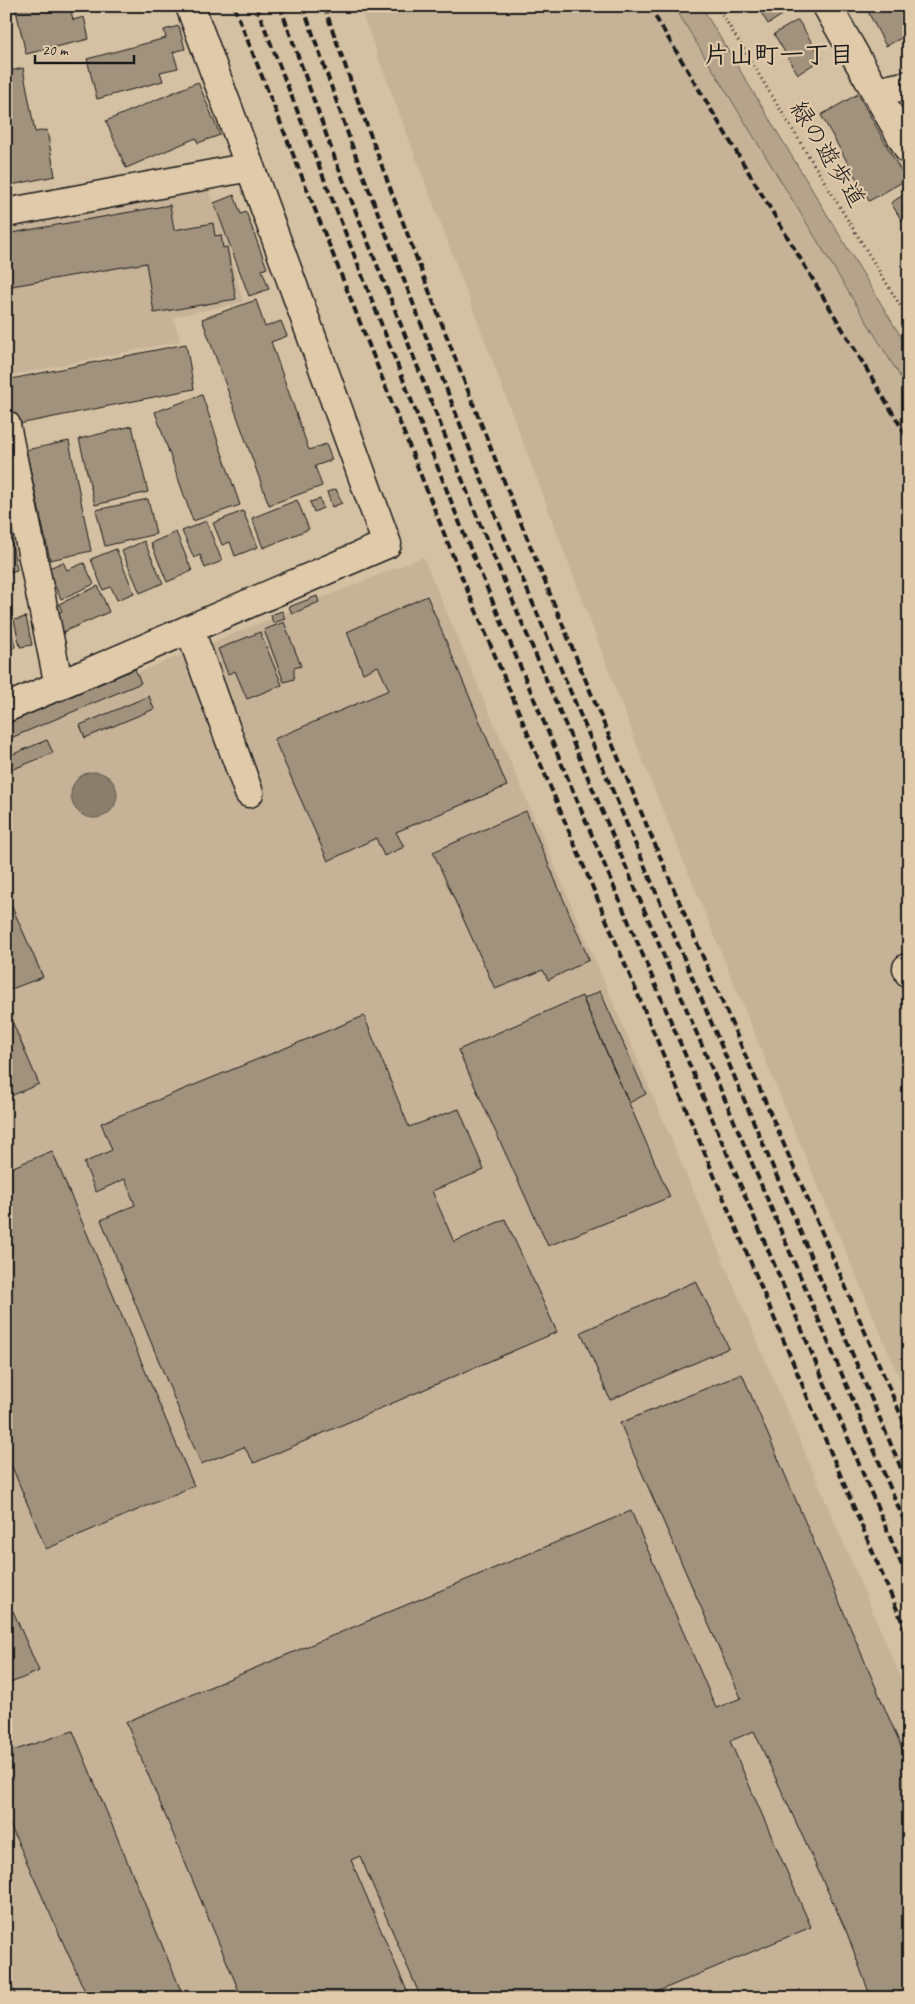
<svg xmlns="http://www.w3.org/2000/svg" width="915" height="2004" font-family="Caveat,'Klee One',sans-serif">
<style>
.built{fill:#c5b297}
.green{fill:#b5a48b;stroke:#686054}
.water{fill:#8b7e6c;stroke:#5f574c}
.building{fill:#a1927d;stroke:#1c1c1c}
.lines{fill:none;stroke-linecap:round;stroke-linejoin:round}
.minor-casing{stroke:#1c1c1c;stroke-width:31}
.path{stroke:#1c1c1c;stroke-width:3;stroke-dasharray:1 4;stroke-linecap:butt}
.minor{stroke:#e0caaa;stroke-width:28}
.rail{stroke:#1c1c1c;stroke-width:4;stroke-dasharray:8 4;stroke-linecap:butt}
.labels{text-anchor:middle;stroke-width:4.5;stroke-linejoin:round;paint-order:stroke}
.street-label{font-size:24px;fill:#1c1c1c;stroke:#e0caaa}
.neighbourhood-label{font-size:25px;font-weight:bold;fill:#1c1c1c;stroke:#e0caaa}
</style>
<rect width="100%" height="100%" fill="#d4c0a2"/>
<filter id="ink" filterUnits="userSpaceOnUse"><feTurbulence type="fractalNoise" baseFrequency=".02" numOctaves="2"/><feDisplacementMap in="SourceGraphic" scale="10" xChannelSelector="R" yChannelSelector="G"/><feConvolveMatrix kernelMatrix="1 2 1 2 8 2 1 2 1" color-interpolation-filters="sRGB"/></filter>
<g filter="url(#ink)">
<path class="built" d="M359 6H674L909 391V1400L795 1132 646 769Z
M208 190 228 244 243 302 173 317 180 341 8 376 6 366V228Z
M423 557 909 1697V1998H6V726Z"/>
<path class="green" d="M674 6H701L909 350V391Z"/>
<path class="water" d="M71 795a23 23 0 1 1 46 0a23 23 0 1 1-46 0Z"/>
<path class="building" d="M15 6H70L73 20 84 17 89 39 26 54Z
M757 6H796L768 24Z
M865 6H909V34L886 46Z
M798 20 822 59 798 74 774 34Z
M179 26 185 49 173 52 178 68 160 72 163 81 97 99 87 59 166 38 164 30Z
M23 68 35 132 47 130 55 176 6 186V72Z
M198 82 220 135 198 143 196 138 126 168 106 121Z
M909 92V121L907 122 901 94Z
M858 94 906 180 869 201 821 115Z
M909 191V216L902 221 891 203Z
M234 195 241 214 246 212 267 268 262 270 269 289 249 296 214 203Z
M170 205 174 230 213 223 215 236 221 235 223 248 227 247 236 299 154 313 146 263 6 287V234Z
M256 300 265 327 281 321 287 336 271 342 309 450 326 444 332 460 315 466 322 486 269 505 202 319Z
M186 344 194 389 14 425 6 380Z
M202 395 240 505 193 521 155 412Z
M132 426 148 492 95 505 79 439Z
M69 441 91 551 50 560 26 450Z
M336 489 342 503 332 507 327 492Z
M148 499 156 534 105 546 96 510Z
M320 499 323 508 314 512 310 502Z
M297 500 309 529 263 548 252 518Z
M243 511 258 547 235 556 230 542 222 545 213 523Z
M206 521 222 561 205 568 200 555 194 558 182 531Z
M6 527H9L17 570 6 573Z
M176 532 192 571 167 582 151 543Z
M144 541 163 583 140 593 122 551Z
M116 549 134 593 117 600 111 587 103 590 91 559Z
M63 562 67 570 84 563 94 584 61 599 47 569Z
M98 586 109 612 63 632 55 614 62 611 59 604Z
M317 596 319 602 292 614 289 607Z
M427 596 507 786 396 832 404 847 384 856 376 838 328 861 274 739 389 690 378 666 363 673 347 632Z
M6 601 15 647 6 652Z
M282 611 285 619 273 623 271 615Z
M26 617 32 645 20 647 14 620Z
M284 622 301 666 294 668V679L284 682 264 630Z
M260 632 282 685 247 699 235 671 228 674 218 649Z
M135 669 141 683 6 740V724Z
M149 696 154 709 85 738 80 725Z
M47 740 53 753 6 772V757Z
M526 811 589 960 548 980 543 970 495 989 433 852Z
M6 893 43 977 6 991Z
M600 991 646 1094 629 1103 583 999Z
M582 996 670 1197 548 1246 458 1050Z
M6 1007 39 1084 6 1098Z
M364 1016 409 1127 459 1109 484 1170 432 1191 454 1242 505 1219 557 1332 254 1463 244 1447 201 1464 101 1220 135 1205 125 1179 96 1192 84 1163 112 1150 101 1123Z
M52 1151 194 1486 46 1549 6 1452V1170Z
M696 1281 729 1348 610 1400 581 1332Z
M742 1374 909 1765V1998H871L847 1933 754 1731 730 1741 811 1927 642 1998H421L360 1856 351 1860 410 1998H242L126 1722 631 1511 716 1708 741 1698 620 1423Z
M13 1611 39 1671 6 1685V1613Z
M73 1731 184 1998H88L6 1816V1753Z
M6 1972 17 1998H6Z"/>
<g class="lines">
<g class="minor-casing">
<path id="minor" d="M827 6 909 150
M876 92 909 85
M6 213 250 167
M6 425 59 686
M190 630 249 793
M6 708 387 544 250 167 190 6
M909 967 907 968 909 973"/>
</g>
<path class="path" d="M717 6 909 320"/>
<use href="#minor" class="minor"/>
<path class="rail" d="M234 6 453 556 909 1638
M256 6 464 534 909 1582
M280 6 335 159 480 524 909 1532
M303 6 355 154 497 519 909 1487
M324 6C495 492 706 962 909 1434
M649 6 909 440"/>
</g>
</g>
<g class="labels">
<g class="street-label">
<text transform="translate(828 154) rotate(58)" y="8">緑の遊歩道</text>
</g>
<g class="neighbourhood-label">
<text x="779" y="63">片山町一丁目</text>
</g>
</g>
<rect width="915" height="2004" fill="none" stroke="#e0caaa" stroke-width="25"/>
<rect x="12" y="12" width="890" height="1979" fill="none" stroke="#1c1c1c" stroke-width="2" filter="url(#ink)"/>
<path d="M35 55v8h99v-8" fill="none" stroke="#1c1c1c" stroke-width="2.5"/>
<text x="42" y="55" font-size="15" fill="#1c1c1c" stroke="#e0caaa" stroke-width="4" paint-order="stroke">20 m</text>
</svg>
